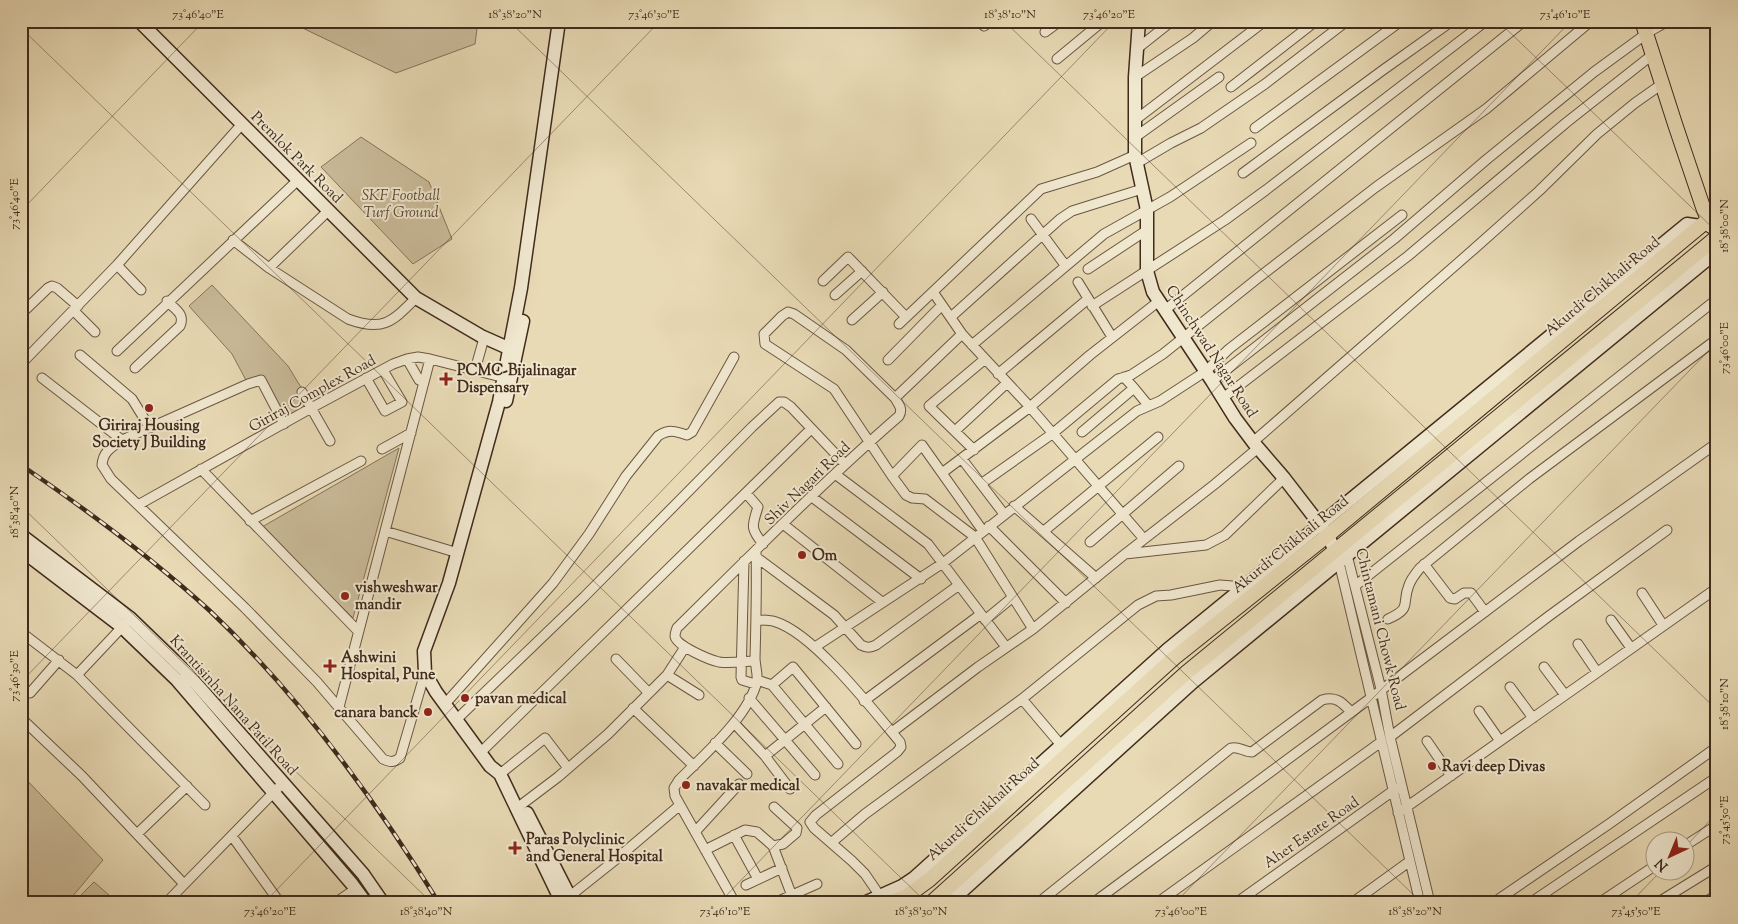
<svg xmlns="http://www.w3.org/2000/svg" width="1738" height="924" font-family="'Sorts Mill Goudy',serif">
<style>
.green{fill:#cbbc9b;stroke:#86745c}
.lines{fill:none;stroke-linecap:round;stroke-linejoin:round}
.street-casing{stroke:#6a5742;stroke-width:11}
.secondary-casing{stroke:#402b1c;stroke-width:15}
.primary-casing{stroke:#402b1c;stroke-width:16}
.street{stroke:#f0e7cf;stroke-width:9}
.secondary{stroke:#f0e7cf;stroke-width:12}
.primary{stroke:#e8dab5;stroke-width:14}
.rail-casing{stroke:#402b1c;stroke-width:4.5}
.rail{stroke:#f0e7cf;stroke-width:2.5;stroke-dasharray:8;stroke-linecap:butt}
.ticks{fill:none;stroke:#402b1c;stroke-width:1;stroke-opacity:0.45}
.poi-dot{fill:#8f2418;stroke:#f0e7cf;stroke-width:2}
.labels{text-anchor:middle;stroke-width:4;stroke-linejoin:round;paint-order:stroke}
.street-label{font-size:15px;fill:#402b1c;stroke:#f0e7cf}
.park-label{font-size:15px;font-style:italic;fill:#5c4835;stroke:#f0e7cf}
.poi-label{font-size:15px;font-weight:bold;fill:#402b1c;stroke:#f0e7cf;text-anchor:start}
.neatline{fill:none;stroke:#402b1c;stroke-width:2}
.ticks-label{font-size:12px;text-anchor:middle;fill:#402b1c}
</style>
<rect width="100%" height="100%" fill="#e8dab5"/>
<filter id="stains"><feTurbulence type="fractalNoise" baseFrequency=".004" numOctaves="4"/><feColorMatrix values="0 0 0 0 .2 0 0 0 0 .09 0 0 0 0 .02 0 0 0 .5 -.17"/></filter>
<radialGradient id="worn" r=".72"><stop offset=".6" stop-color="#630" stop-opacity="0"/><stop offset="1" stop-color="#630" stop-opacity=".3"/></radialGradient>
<path class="green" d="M288 21H478L475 44 396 73Z
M361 137 429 182 452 239 413 264 321 167Z
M212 285 288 366 313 407 284 424 261 380 248 384 232 354 189 306Z
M399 448 353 618 262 527Z
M21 774 103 860 67 903H21Z
M94 882 118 903H73Z"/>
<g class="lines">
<g class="street-casing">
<path id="street" d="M984 26 991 21
M1652 30 1668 21
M1045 32 1060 21
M1138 48 1172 21
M1057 59 1103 21
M1135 77 1193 38 1213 21
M1231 87 1316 21
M1134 121 1265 21
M1255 128 1401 21
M1134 138 1219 77
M1137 163 1171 143 1201 128 1265 84 1347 21
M1243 173 1383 70 1452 21
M1031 219 1065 265
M233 240 269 268 348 319C383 332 392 322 416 298
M117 265 141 290
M269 268 328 211
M1088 269 1147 230
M823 281 848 257 906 317
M1078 282 1112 337
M933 292 962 334 1030 407 1144 539
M835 295 862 271
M1092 306 1225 220 1266 190 1486 21
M1165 310 1524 21
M74 311 95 332
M21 314 48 288 52 286 57 288 78 306
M951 317 1060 219 1072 211 1142 189
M852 320 883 292
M899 324 1041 189 1097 172 1135 155
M972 345 1104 234 1170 197 1251 143
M117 351 298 180
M80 355 132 399 150 428
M407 359 419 380
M888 360 942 305
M21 364 117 265 242 124
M135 368 180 326C185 314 176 310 167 301
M475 370 484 338
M998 374 1088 299
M42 378 122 440
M366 378 385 411 402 402 383 370
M1212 381 1394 239 1486 160 1594 72 1646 34
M1134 388 1148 405
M302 392 330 441
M895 398 962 334
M1223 398 1408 256 1567 122 1652 55
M284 424 261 380 248 384 122 440C112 447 103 451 102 465L111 479 245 608 317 682 383 759C390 762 393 763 400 758L425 673
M955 431 1007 383
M1082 432 1134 388 1124 377
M1253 442 1474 249 1539 191 1597 134 1635 103 1662 84
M382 449 411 433
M974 450 929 406 985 359
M962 459 1004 514
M201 469 357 630
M942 473 1030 407 1090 355 1159 301
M835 474 928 544 1006 647
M892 476 922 445 983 531
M981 484 1052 434 1118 379 1131 375 1163 354 1258 278 1376 187 1486 109 1591 21
M746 493 758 507C752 526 750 528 763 544
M812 497 921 579
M138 505 313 407 393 364 407 359 418 357 430 359 509 379
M1014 506 1096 578
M250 521 361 461
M783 524 882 602
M989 526 1066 603
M385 531 458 553
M1044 531 1158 437
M1090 542 1179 466
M1125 554 1206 545 1225 535 1284 478
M1347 555 1381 689 1390 737 1430 903
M756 557 834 615 861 645C867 648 870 648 876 645L959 585
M744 561 741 677 742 680 755 684
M1339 562 1420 903
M1424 564 1450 598 1455 599 1464 593H1471L1485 612
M1355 586 1717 299
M1642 593 1663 625
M1388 619C1413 608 1401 604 1409 585 1411 579 1416 573 1420 568L1529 479 1717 339
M757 620C763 620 770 620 776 622 814 634 873 710 900 742L901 747 897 752 816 815 810 822 814 828 852 861 865 874 880 896
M985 620 1013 597
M1611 620 1631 648
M21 632 77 675 205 805
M1578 644 1597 672
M815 647 943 563 1137 411 1160 401 1206 371 1229 349 1402 215
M616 659 648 692
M755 661C743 661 731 664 719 662 710 660 676 646 675 636 675 633 676 631 677 628 750 556 822 483 899 416 903 409 899 405 895 398L846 350 794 314 788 312 782 316 764 334 765 344 834 389 892 476 906 495 912 498 925 499 975 537 1033 629
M1544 667 1565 695
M77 675 125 624
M667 675 699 695
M757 680 772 685 838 764
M772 685 793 667 856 744
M1510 687 1533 718
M30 693 59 660
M749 698 815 775
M1022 699 1061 745
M864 701 981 614
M445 704 553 583 589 534 626 476 658 436C669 429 675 431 687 435L692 432 734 357
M339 707 430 359
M633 708 694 766
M1479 711 1500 741
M21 718 82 776 184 884
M456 720 584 597 752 427 779 402H784L791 407 845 464
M734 723 765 756 790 789
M892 732 978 667 1033 629 1125 554 1215 484 1258 448
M1390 737 1549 616 1667 530
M1427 741 1451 776
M715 743 747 774
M480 753 811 429
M765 756 826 707
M500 774 545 738 568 768
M521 805 558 777 608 734 667 675 685 647
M1398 813 1717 588
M695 832 739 784
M137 834 187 786
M734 835 758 879
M232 836 280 903
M831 843 865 814 1022 699 1138 605 1156 596 1171 595 1220 585 1245 587
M1686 845 1717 825
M773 846 792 896
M705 850 745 830 757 832 773 846 783 844 796 833 797 828 774 807
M746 885 782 868
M570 896 614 861 680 805
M166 903 278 788
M335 903 354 890
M735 903 675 796 674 788 679 780C704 755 749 716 757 681 758 674 755 665 755 658 756 622 757 586 756 550
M774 903 817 884
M1038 903 1231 748C1239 746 1244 752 1252 752L1322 700C1336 696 1342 702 1351 712
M1093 903 1372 697 1579 541 1717 443
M1157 903 1381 742
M1236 903 1397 788
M1352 903 1410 861
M1493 903 1609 824 1717 747
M1530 903 1717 777
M1599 903 1656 865
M1657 903 1717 866
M1703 903 1717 895"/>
</g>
<g class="secondary-casing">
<path id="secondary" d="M139 21 416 298 481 336 508 348 515 349
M559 21 521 288 499 402 449 583 424 651 425 673 436 692 490 766 500 774 562 903
M1139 21 1135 77V155L1147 210V271L1153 292 1212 381 1235 418 1253 442 1284 478 1328 535 1338 559
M506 401 523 321
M21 535 130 618 185 671 363 874 383 903
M21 550 122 627 177 680 352 884 366 903
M527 813 573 903
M864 903 902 886 914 878 1167 650 1687 224 1700 226
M949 903 1193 682 1709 258V243"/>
</g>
<g class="primary-casing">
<path id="primary" d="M1642 21 1675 124 1704 210 1711 226
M891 903 907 896 929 880 1174 658 1328 535 1715 214
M931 903 1186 673 1717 237"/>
</g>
<use href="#street" class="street"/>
<use href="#secondary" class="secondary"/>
<use href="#primary" class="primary"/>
<g class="rail-casing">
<path id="rail" d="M21 465C87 510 151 557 210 611 300 696 374 798 439 903"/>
</g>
<use href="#rail" class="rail"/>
</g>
<path class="ticks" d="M509 21 1422 903M1004 21 1717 710M1498 21 1717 232M21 28 927 903M21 211 204 21M21 506 432 903M21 682 660 21M1686 846 1717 813M264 903 1115 21M719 903 1571 21M1175 903 1717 342M1630 903 1660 872"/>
<g class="poi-dot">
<path d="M443.5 371.5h5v5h5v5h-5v5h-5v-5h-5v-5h5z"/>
<circle cx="149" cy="408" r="5"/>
<circle cx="802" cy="555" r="5"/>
<circle cx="345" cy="596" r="5"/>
<path d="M327.5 658.5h5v5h5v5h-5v5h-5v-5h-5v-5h5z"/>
<circle cx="465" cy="698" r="5"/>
<circle cx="428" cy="712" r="5"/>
<circle cx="1432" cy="766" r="5"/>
<circle cx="686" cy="785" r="5"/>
<path d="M512.5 840.5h5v5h5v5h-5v5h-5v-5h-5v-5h5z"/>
</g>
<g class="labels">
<g class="street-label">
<text transform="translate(297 157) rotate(45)" y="5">Premlok Park Road</text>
<text transform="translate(1602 286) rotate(-40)" y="5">Akurdi Chikhali Road</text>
<text transform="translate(1212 351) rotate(57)" y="5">Chinchwad Nagar Road</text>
<text transform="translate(312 393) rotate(-29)" y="5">Giriraj Complex Road</text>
<text transform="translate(807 483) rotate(-44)" y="5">Shiv Nagari Road</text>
<text transform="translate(1290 544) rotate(-39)" y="5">Akurdi Chikhali Road</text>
<text transform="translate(1381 629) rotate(76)" y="5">Chintamani Chowk Road</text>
<text transform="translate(234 705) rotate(48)" y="5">Krantisinha Nana Patil Road</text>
<text transform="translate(983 809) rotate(-42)" y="5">Akurdi Chikhali Road</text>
<text transform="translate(1311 832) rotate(-35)" y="5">Aher Estate Road</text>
</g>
<g class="park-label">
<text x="401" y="200">SKF Football<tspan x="401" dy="17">Turf Ground</tspan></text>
</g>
<g class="poi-label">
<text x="457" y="375">PCMC-Bijalinagar<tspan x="457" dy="17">Dispensary</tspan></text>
<text x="149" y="430" text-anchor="middle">Giriraj Housing<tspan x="149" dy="17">Society J Building</tspan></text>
<text x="812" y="560">Om</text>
<text x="355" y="592">vishweshwar<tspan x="355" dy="17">mandir</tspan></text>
<text x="341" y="662">Ashwini<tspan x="341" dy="17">Hospital, Pune</tspan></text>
<text x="475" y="703">pavan medical</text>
<text x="418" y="717" text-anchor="end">canara banck</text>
<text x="1442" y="771">Ravi deep Divas</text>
<text x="696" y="790">navakar medical</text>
<text x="526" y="844">Paras Polyclinic<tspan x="526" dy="17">and General Hospital</tspan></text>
</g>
</g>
<rect width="1738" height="924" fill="none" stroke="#e8dab5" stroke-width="55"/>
<g transform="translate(1670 856) rotate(224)"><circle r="24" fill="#f0e7cf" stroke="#aa9c87"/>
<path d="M0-4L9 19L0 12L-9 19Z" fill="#8f2418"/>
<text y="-8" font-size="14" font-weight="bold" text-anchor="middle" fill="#402b1c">N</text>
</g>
<rect x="28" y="28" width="1682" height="868" class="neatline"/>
<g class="ticks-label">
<text x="198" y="18">73°46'40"E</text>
<text x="515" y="18">18°38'20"N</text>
<text x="654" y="18">73°46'30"E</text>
<text x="1010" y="18">18°38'10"N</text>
<text x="1109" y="18">73°46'20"E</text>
<text x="1565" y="18">73°46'10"E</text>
<text transform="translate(14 204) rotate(-90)" y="4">73°46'40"E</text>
<text transform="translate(1724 226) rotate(-90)" y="4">18°38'00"N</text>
<text transform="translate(1724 348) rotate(-90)" y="4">73°46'00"E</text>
<text transform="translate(14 512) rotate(-90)" y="4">18°38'40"N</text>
<text transform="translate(14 676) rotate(-90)" y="4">73°46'30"E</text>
<text transform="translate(1724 704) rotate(-90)" y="4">18°38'10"N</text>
<text transform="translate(1724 820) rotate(-90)" y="4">73°45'50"E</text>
<text x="270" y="915">73°46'20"E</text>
<text x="426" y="915">18°38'40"N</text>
<text x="725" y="915">73°46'10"E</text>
<text x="921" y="915">18°38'30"N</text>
<text x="1181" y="915">73°46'00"E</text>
<text x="1415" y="915">18°38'20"N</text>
<text x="1636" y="915">73°45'50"E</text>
</g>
<rect width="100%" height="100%" filter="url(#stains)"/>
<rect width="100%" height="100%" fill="url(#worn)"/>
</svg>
